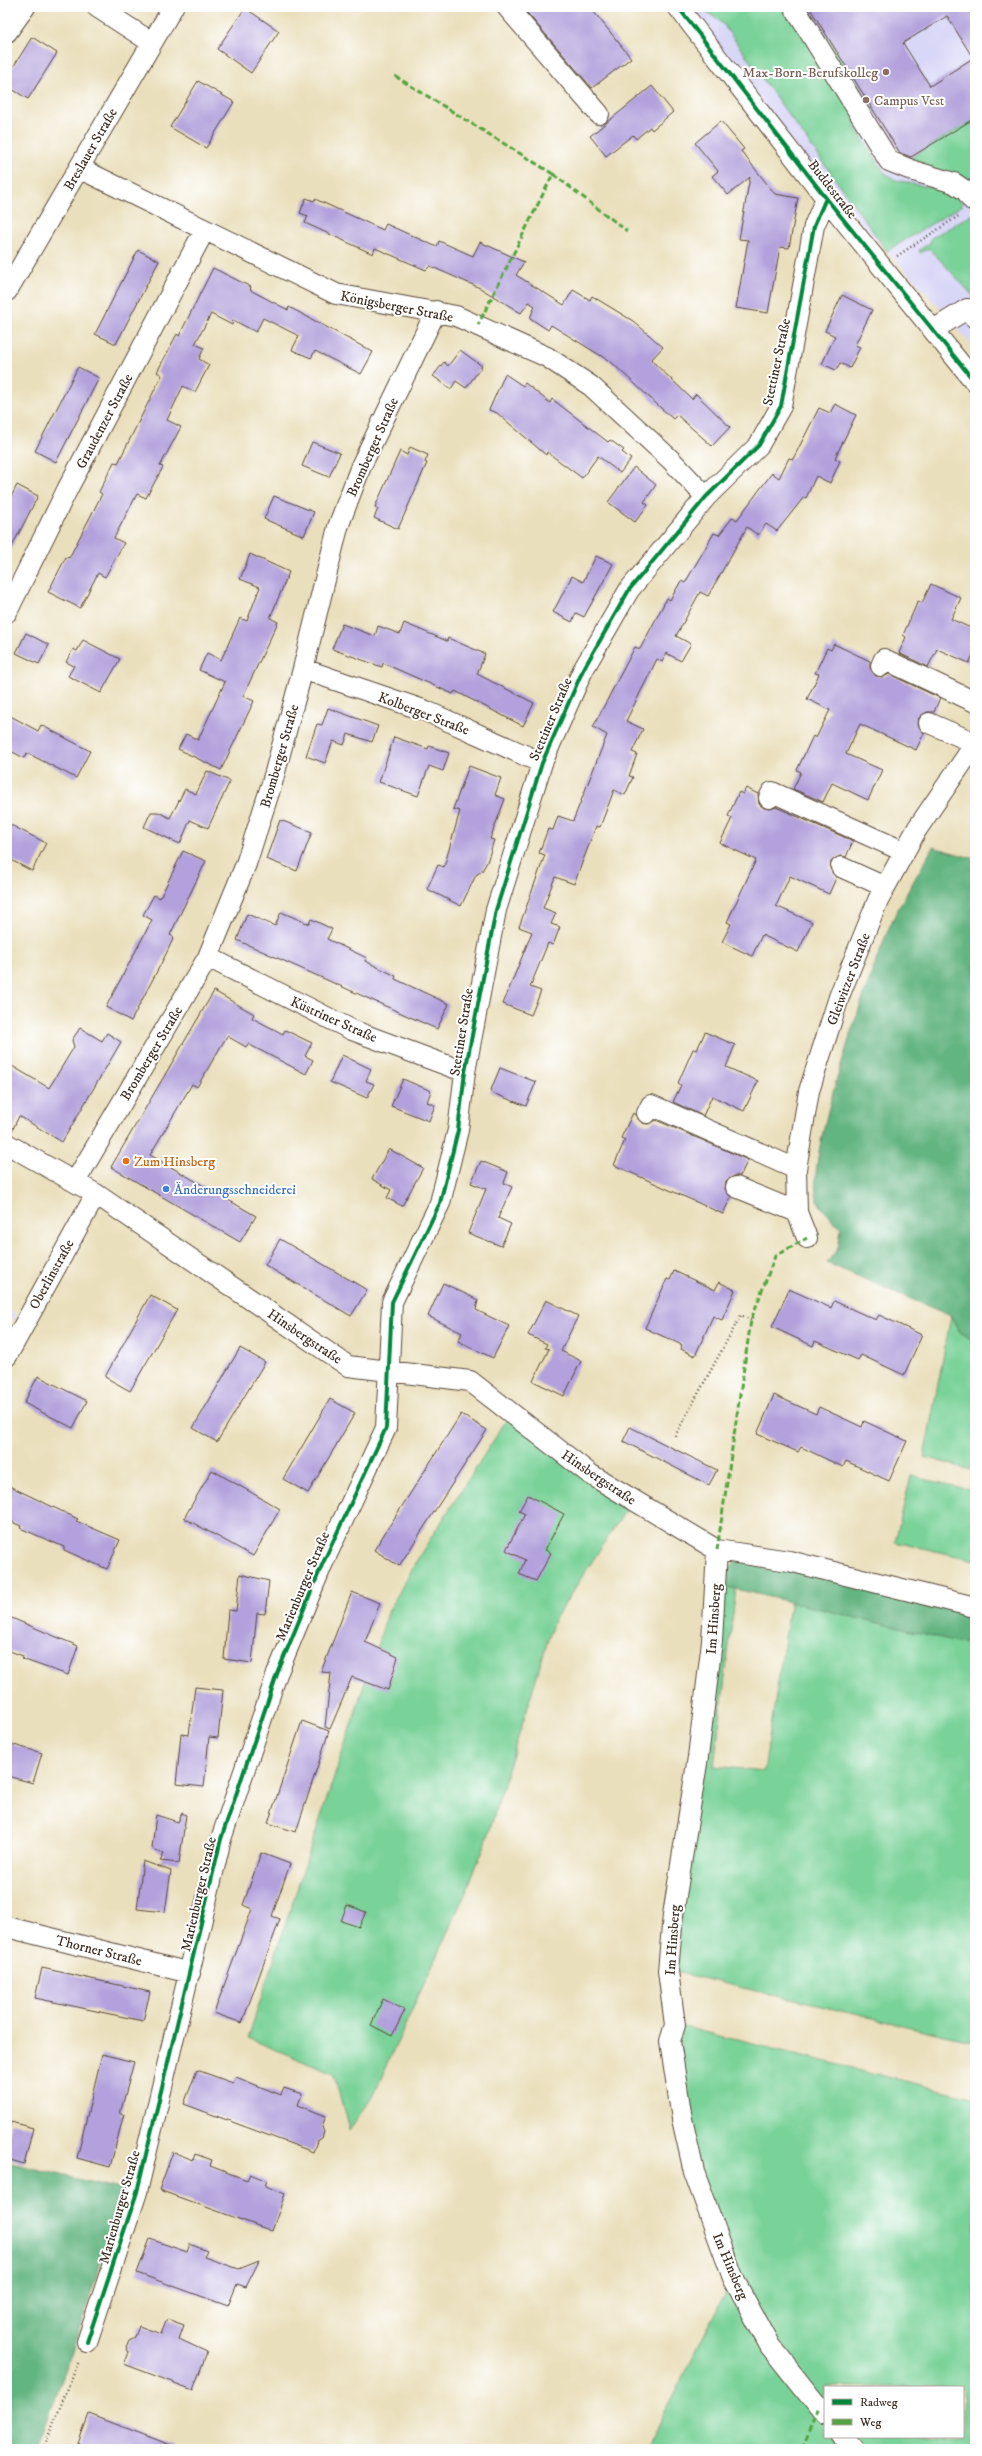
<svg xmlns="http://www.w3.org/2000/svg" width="982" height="2456" font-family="'IM FELL DW Pica',serif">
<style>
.built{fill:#d9d7f7}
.green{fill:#79d298;stroke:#5a7e5b}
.forest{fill:#62b480;stroke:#4e6f4f}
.building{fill:#b2a1dc;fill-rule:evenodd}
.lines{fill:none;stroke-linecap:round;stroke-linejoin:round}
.minor-casing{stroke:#554536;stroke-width:22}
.path{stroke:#554536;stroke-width:2.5;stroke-dasharray:1 3;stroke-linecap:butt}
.minor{stroke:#fff;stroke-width:20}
.quiet{stroke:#54a441;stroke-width:3;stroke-dasharray:6 3;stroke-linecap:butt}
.cycleway-casing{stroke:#fff;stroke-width:6}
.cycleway{stroke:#00873e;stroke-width:4}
.education-dot{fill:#8d6e63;stroke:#fff;stroke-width:1.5}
.food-dot{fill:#e8710a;stroke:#fff;stroke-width:1.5}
.shop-dot{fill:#3f7fe0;stroke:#fff;stroke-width:1.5}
.labels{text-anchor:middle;stroke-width:4;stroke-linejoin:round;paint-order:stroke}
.education-label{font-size:14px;fill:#785e54;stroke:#fff;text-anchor:end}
.street-label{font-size:14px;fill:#3b2a1e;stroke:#fff}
.food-label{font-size:14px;fill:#c56008;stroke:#fff;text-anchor:start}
.shop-label{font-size:14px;fill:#366cbe;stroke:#fff;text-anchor:start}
</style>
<rect width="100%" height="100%" fill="#fff"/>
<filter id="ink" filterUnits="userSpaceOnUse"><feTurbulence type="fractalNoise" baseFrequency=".025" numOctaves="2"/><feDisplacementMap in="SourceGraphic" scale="8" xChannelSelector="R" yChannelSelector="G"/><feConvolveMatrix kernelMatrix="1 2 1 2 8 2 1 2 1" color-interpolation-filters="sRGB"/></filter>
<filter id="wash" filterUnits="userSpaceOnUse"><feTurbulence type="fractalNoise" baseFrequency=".012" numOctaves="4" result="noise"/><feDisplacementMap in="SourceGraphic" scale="16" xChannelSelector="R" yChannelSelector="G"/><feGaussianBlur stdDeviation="0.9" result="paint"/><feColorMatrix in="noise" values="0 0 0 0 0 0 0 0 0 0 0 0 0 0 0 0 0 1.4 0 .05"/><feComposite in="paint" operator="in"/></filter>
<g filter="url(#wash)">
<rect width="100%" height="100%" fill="#eadfbc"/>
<path class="built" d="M682 7H975V350L943 311 832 192Z
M7 1309 15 1314 7 1331Z"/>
<path class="green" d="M701 7H809L875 112 855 127 884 172 895 180 948 191 955 194 963 205 887 251 723 24Z
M975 119V183L905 161Z
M972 215 975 218V298L929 248 920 253 919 250 930 243 931 238Z
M951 1316 959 1331 975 1342V1471L924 1457Z
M511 1413 632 1500 554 1620 486 1842 467 1889 373 2096 349 2130 334 2074 248 2038 389 1610 420 1555Z
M911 1476 975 1491V1560L895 1542Z
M715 1584 736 1589 714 1766 764 1771 791 1600 975 1646V2042L675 1972Z
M675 2025 975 2098V2449H853L843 2437H963V2387H825V2415L770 2346 694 2172Z
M732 2280 825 2416V2437H842L851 2449H646Z"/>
<path class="forest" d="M933 847 975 859V1342L959 1331 951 1316 827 1263 838 1248 841 1229C834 1221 823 1211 818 1201 801 1164 873 964 892 921 904 896 920 871 933 847Z
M737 1560 975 1607V1646L715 1584Z
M7 2162 124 2190 70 2358 37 2449H7Z"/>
<g id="blocks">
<path class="building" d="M522 7H590L631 58 592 88Z
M809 7H975V118L911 157 900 153ZM947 16 973 58 930 86 903 43Z
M245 8 279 31 251 73 217 49Z
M32 37 57 53 28 99 7 86V77Z
M198 81 234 102 206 148 170 127Z
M652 86 673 112 652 130 650 127 636 139 633 135 606 156 590 136Z
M721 121 744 149 741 151 775 194 798 198 789 248 780 247 768 313 736 308 748 240 739 239 750 177 728 195 712 176 718 171 695 143Z
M306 198 314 201 315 199 383 230 386 224 437 247 439 241 473 256 480 242 524 262 516 275 564 305 573 290 590 300 592 296 633 321 663 347 651 360 692 399 696 394 730 427 712 446 677 415 673 419 611 362 551 325 548 330 530 318 535 306 529 302 521 313 480 288 430 266 426 270 375 248 373 254 305 223 308 216 300 213Z
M138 250 159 261 116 344 95 334Z
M213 268 251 287 250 290 288 310 289 307 373 352 361 374 315 351 311 358 292 350 299 336 263 318 256 332 233 320 232 325 211 314 195 344 204 348 199 359 209 365 195 392 183 386 167 420 181 427 160 466 163 467 146 498 137 494 114 538 124 543 105 577 98 573 80 608 48 592 66 557 69 558 102 494 99 492 114 462 118 463 162 375 157 372 177 334 179 336Z
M842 295 872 310 855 345 860 347 850 368 840 363 836 370 822 364 835 336 825 331Z
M460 350 482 366 466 388 456 381 451 389 433 376 444 362 448 366Z
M78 367 99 378 56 462 35 451Z
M505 374 523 386 525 383 550 403 552 399 608 442 610 440 624 450 622 452 631 459 620 473 598 456 582 478 547 452 546 455 497 413 489 410Z
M835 404 856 415 835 458 840 461 830 483 816 476 806 498 804 497 777 531 766 524 758 535 747 527 708 596 700 592 676 636 691 644 681 661 666 653 662 662 657 659 626 721 643 729 632 752 637 754 629 776 633 777 625 795 614 790 600 827 596 826 574 884 555 877 543 908 556 913 551 924 560 927 553 945 548 943 530 987 541 991 531 1015 503 1004 532 932 519 927 545 855 539 853 548 829 553 830 558 816 573 821 607 735 593 727 635 647 640 649 667 598 670 600 681 581 685 583 714 533 719 535 733 517 737 520 772 473 779 478 789 458 793 459 819 408 830 413Z
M312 442 340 453 329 477 302 466Z
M410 447 428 455 425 462 427 463 398 529 374 518 378 509 375 507 400 451 407 455Z
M634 467 656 485 644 502 648 505 635 522 608 502Z
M17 485 38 496 7 556V505Z
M274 496 314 512 304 536 264 519Z
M250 554 289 572 270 618 278 622 243 696 254 701 221 770 178 749 186 734 198 740 225 682 199 670 207 653 221 660 240 618 247 621 260 587 240 579Z
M596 556 613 564 584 617 576 613 572 622 553 612 572 576 583 582Z
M931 584 961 598 951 619 975 630V651L969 663 937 649 928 667 899 653 906 637 903 635 918 601 922 603Z
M404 623 447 641 448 638 485 654 477 674 534 703 523 726 455 691 453 694 383 663 382 667 332 649 342 624 375 636 378 626 400 634Z
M26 633 49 645 39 664 16 653Z
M83 640 120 659 101 693 68 676 74 666 66 662 73 649 77 651Z
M834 644 870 661V668L876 676 883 677 889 674 940 698 934 712H927L919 718 918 725 924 733 916 750 860 724 846 754 882 770 868 800 832 783 823 802 793 789 801 772 797 770 813 736 816 738 830 710 807 699 819 674 815 673 827 648 831 650Z
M328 708 378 726 372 742 348 734 344 745 333 741 325 763 306 756 317 724 322 725Z
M7 714 38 731 41 725 90 751 76 778 27 753 24 758 7 749Z
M394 737 428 749 429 746 449 753 443 771 429 766 418 796 379 782Z
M469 766 501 778 495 795 505 799 490 839 494 840 487 862 482 871 476 875 461 906 427 889 438 865 444 867 460 811 453 809Z
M207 771 230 781 208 828 190 820 180 844 144 827 151 812H158L170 818 185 789 196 794Z
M746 788 758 794 759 804 764 808 770 809 776 807 853 841 846 857 840 856 831 862 830 868 836 878 829 894 790 876 776 906 812 922 798 952 762 935 752 956 722 942 731 924 727 922 756 860 720 843 732 818 728 816 739 792 743 794Z
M280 820 312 832 297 871 266 859Z
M7 823 46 843 32 871 7 858Z
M183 851 206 861 170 935 174 937 166 954 131 1021 106 1007 152 920 143 915 154 895 160 898Z
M281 912 309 924 311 919 332 929 327 939 367 958 365 961 396 976 395 979 449 1004 437 1029 237 940 247 914 275 926Z
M214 991 254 1014 252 1018 283 1034 285 1030 312 1043 305 1056 313 1060 306 1074 248 1044 246 1047 227 1036 197 1087 192 1084 150 1155 256 1216 240 1242 111 1167Z
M80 1028 102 1041 107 1033 121 1042 62 1142 19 1116 11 1133H7V1063L49 1088 74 1047 72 1040Z
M705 1032 735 1045 726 1067 758 1081 744 1111 712 1096 703 1116 673 1102 681 1085 678 1083 693 1049 697 1050Z
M342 1055 371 1069 366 1081 374 1084 367 1098 330 1082Z
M500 1068 536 1082 526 1106 490 1092Z
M403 1079 431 1091 427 1102 435 1105 429 1121 391 1106Z
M633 1113 642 1123 648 1124 656 1120 748 1160 740 1176H734L726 1182 725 1189 731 1197 723 1214 614 1165 625 1140 621 1138Z
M389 1149 423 1168 402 1206 387 1198 391 1190 372 1179Z
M481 1161 508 1172 504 1183 512 1187 498 1218 511 1224 501 1246 468 1233 486 1189 471 1183Z
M280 1239 367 1290 351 1316 265 1265Z
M674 1271 715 1290 719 1282 735 1290 722 1320 713 1316 695 1356 681 1349 682 1345 645 1328 667 1279 670 1280Z
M443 1283 478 1300 476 1310 509 1326 493 1358 458 1341 462 1333 428 1316Z
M789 1289 831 1308 834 1301 876 1320 879 1315 922 1335 904 1375 861 1355 858 1360 815 1341 813 1346 772 1327Z
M150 1295 177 1310 130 1391 105 1377Z
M546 1300 578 1316 561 1351 581 1361 564 1396 533 1381 549 1349 545 1348 547 1344 528 1335Z
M240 1348 265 1362 217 1442 193 1428Z
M38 1376 87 1401 73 1428 24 1403Z
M774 1395 816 1414 819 1407 862 1427 864 1421 907 1441 889 1481 846 1461 843 1467 801 1447 798 1452 757 1434Z
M330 1399 355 1413 308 1493 283 1479Z
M461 1414 487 1430 399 1566 374 1550Z
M630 1427 717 1470 709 1485 623 1441Z
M212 1470 280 1509 253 1556 184 1518Z
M7 1485 78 1519 76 1521 120 1540 107 1569 64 1550V1547L20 1528 21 1526 7 1520Z
M528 1495 564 1514 545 1550 551 1553 536 1581 519 1574 525 1560 506 1550 525 1514 519 1511Z
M240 1574 269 1581 265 1614 257 1613 252 1663 224 1659 228 1610 236 1611Z
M352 1592 380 1603 365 1642 398 1657 388 1690 352 1677 330 1729 325 1727 331 1673 321 1672Z
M7 1616 78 1646 68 1675 22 1659 23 1656 7 1650Z
M195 1687 223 1690 218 1738 209 1737 204 1787 176 1784 181 1734 189 1735Z
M302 1721 329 1731 296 1832 268 1823Z
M7 1743 42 1753 33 1783 7 1776Z
M182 1813 186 1815 179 1863 160 1861 164 1854 152 1848 156 1815 178 1822Z
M261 1853 290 1864 272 1916 280 1919 242 2023 214 2013 252 1909 243 1905Z
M143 1861 171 1871 165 1912 137 1909Z
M347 1905 366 1912 359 1927 341 1921Z
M42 1968 150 1992 143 2021 35 1998Z
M383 1999 405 2010 392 2036 371 2025Z
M102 2054 134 2062 120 2114H124L110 2167 77 2158Z
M197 2070 233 2083 236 2077 281 2095 284 2088 302 2094 298 2105 326 2116 322 2127 324 2132 322 2138 317 2141 313 2152 184 2104Z
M11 2122 33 2128 24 2164 7 2159V2137Z
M173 2152 193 2160 195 2154 212 2160 210 2166 247 2180 250 2174 267 2181 265 2186 285 2194 272 2231 159 2190Z
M150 2239 187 2252 190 2244 207 2251 204 2257 239 2269 259 2261 246 2287 237 2284 228 2306 137 2273Z
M167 2319 184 2325 179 2339 207 2352 193 2390 124 2364 129 2353 126 2347 129 2340 135 2337 139 2326 161 2334Z
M89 2414 176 2447V2449H76Z"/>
</g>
</g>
<g filter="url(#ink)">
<use href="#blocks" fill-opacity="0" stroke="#554536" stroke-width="1"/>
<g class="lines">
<g class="minor-casing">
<path id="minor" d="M97 7 151 42
M507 7 599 114
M678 7 826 198 975 382
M794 7 889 161 914 171 954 183 966 191 972 200
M7 32 25 7
M79 168 336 294 456 316 547 357 591 386 671 460 706 497
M7 291 173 7
M933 330 967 309 975 318
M7 612 68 488 204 231
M881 666 884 659 975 702
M303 669 426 711 542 763
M929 723 975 743
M769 798 772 792 905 852
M841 867 885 887
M208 957 352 1030 465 1072
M647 1113 651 1105 796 1169
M7 1144 96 1194 348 1366 470 1381 590 1474 717 1550 789 1561 975 1607
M75 1182 208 957 246 864 272 783 303 669 338 527 361 466 436 311
M736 1187 797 1212
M807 1238 797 1212 796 1169 809 1091 840 994 878 900 917 829 975 744
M7 1356 96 1194
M717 1550 712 1641 698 1757 673 1915 668 1971 675 2025 670 2041 682 2119 694 2172 733 2278 770 2346 825 2415
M7 1927 190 1973
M87 2342 137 2192 221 1839 277 1674 322 1565 386 1428 392 1302 440 1203 458 1130 465 1072 496 910 542 763 583 670 629 590 706 497 759 445 781 406 814 226 826 198
M843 2437 853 2449"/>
</g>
<path class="path" d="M897 256 960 215
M675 1436 741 1315 751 1320
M43 2449 79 2361"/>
<use href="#minor" class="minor"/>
<path class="quiet" d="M395 76 553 174 478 325
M553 174 627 231
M717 1550 751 1320 775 1256 807 1238
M802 2449 820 2409"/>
<g class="cycleway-casing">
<path id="cycleway" d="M678 7 826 198 975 382
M87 2342 137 2192 221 1839 277 1674 322 1565 386 1428 392 1302 440 1203 458 1130 465 1072 496 910 542 763 583 670 629 590 706 497 759 445 781 406 814 226 826 198"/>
</g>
<use href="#cycleway" class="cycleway"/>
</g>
</g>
<g class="education-dot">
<circle cx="886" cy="72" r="4"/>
<circle cx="866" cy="100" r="4"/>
</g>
<circle class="food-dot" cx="126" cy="1161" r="4"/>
<circle class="shop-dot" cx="166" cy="1189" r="4"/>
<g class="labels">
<g class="education-label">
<text x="878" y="77">Max-Born-Berufskolleg</text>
<text x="874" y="105" text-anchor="start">Campus Vest</text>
</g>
<g class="street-label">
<text transform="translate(90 149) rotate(-60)" y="5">Breslauer Straße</text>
<text transform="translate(833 189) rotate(52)" y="5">Buddestraße</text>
<text transform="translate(397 306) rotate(11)" y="5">Königsberger Straße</text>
<text transform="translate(776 362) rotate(-78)" y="5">Stettiner Straße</text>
<text transform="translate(104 421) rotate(-62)" y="5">Graudenzer Straße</text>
<text transform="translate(372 447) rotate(-66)" y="5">Bromberger Straße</text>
<text transform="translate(424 713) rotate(21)" y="5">Kolberger Straße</text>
<text transform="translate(550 719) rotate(-67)" y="5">Stettiner Straße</text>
<text transform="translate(279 756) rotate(-74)" y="5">Bromberger Straße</text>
<text transform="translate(848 979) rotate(-69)" y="5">Gleiwitzer Straße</text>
<text transform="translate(334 1019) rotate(24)" y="5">Küstriner Straße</text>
<text transform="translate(461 1032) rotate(-81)" y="5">Stettiner Straße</text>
<text transform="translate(151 1053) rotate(-59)" y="5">Bromberger Straße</text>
<text transform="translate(51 1274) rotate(-61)" y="5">Oberlinstraße</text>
<text transform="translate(305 1336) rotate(34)" y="5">Hinsbergstraße</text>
<text transform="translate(599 1477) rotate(34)" y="5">Hinsbergstraße</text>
<text transform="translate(302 1586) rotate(-67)" y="5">Marienburger Straße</text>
<text transform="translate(713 1619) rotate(-86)" y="5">Im Hinsberg</text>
<text transform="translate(198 1894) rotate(-77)" y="5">Marienburger Straße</text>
<text transform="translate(672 1940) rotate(-86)" y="5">Im Hinsberg</text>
<text transform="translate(99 1950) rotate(14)" y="5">Thorner Straße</text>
<text transform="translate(119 2207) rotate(-74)" y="5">Marienburger Straße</text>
<text transform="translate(731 2266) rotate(67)" y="5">Im Hinsberg</text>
</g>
<g class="food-label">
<text x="134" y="1166">Zum Hinsberg</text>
</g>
<g class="shop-label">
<text x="174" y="1194">Änderungsschneiderei</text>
</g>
</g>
<rect width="982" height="2456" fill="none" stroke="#fff" stroke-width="24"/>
<rect x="824" y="2386" width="140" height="52" fill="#ffffff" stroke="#b1aaa5"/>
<rect x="832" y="2399" width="20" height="6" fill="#00873e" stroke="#b1aaa5"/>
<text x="860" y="2406" font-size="12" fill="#3b2a1e">Radweg</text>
<rect x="832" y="2419" width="20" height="6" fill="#54a441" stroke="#b1aaa5"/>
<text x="860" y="2426" font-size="12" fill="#3b2a1e">Weg</text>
</svg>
